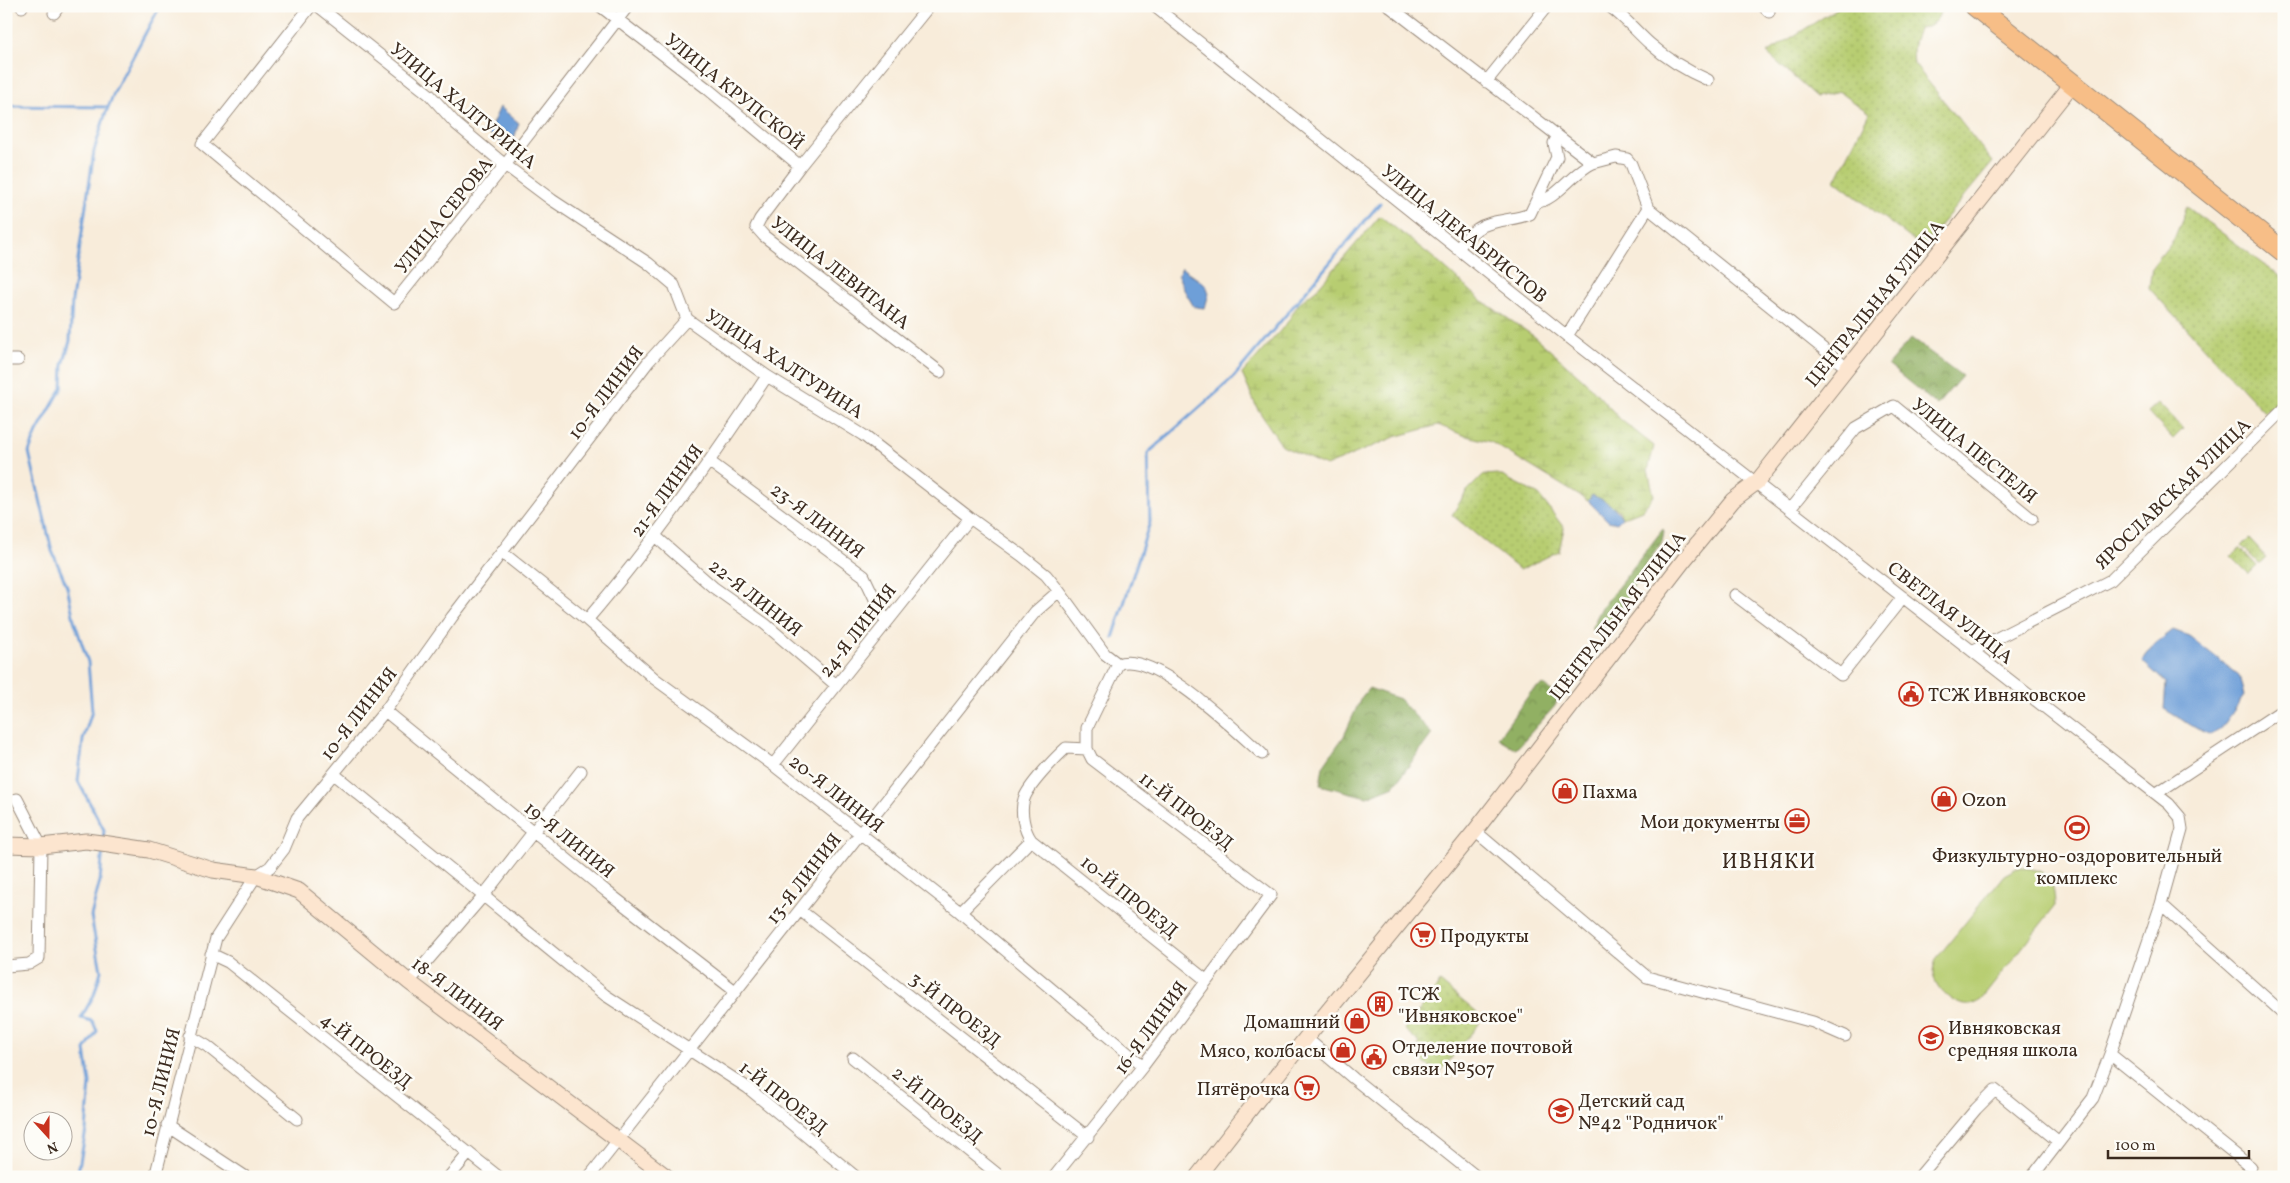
<svg xmlns="http://www.w3.org/2000/svg" width="2290" height="1183" font-family="Vollkorn,serif">
<style>
.grass{fill:url(#grass-dots);stroke:#797c48}
.forest{fill:url(#forest-crowns);stroke:#666d40}
.wetland{fill:url(#wetland-marsh);stroke:#797c48}
.garden{fill:#b7cd71;stroke:#797c48}
.water{fill:#6e9fd8;stroke:#54647b}
.lines{fill:none;stroke-linecap:round;stroke-linejoin:round}
.stream{stroke:#6e9fd8;stroke-width:3}
.street-casing{stroke:#9a8b7c;stroke-width:13}
.secondary-casing{stroke:#9a8b7c;stroke-width:17}
.highway-casing{stroke:#9a8b7c;stroke-width:22}
.street{stroke:#fff;stroke-width:11}
.secondary{stroke:#fce5cf;stroke-width:15}
.highway{stroke:#f7be87;stroke-width:20}
.labels{text-anchor:middle;stroke-width:5;stroke-linejoin:round;paint-order:stroke}
.street-label{font-size:19px;fill:#3b2a1e;stroke:#fdfcf7}
.poi-label{font-size:19px;fill:#3b2a1e;stroke:#fdfcf7;text-anchor:start}
.quarter-label{font-size:21px;letter-spacing:1px;fill:#3b2a1e;stroke:#fdfcf7}
</style>
<defs>
<pattern id="grass-dots" width="8" height="8" patternUnits="userSpaceOnUse" patternTransform="scale(1.25)"><rect width="8" height="8" fill="#b7cd71"/><path d="M2 2h.1M6 6h.1" fill="none" stroke="#9eb061" stroke-width="1.8" stroke-linecap="round"/></pattern>
<pattern id="forest-crowns" width="20" height="18" patternUnits="userSpaceOnUse" patternTransform="scale(1.25)"><rect width="20" height="18" fill="#91b063"/><path d="M2 6a3 3 0 1 1 6 0M12 15a3 3 0 1 1 6 0" fill="none" stroke="#788f51"/></pattern>
<pattern id="wetland-marsh" width="20" height="14" patternUnits="userSpaceOnUse" patternTransform="scale(1.25)"><rect width="20" height="14" fill="#b7cd71"/><path d="M1 5h8M5 5V1M11 12h8M15 12V8" fill="none" stroke="#9eb061"/></pattern>
</defs>
<rect width="100%" height="100%" fill="#fdfcf7"/>
<filter id="ink" filterUnits="userSpaceOnUse"><feTurbulence type="fractalNoise" baseFrequency=".02" numOctaves="2"/><feDisplacementMap in="SourceGraphic" scale="10" xChannelSelector="R" yChannelSelector="G"/><feConvolveMatrix kernelMatrix="1 2 1 2 8 2 1 2 1" color-interpolation-filters="sRGB"/></filter>
<filter id="wash" filterUnits="userSpaceOnUse"><feTurbulence type="fractalNoise" baseFrequency=".0096" numOctaves="4" result="noise"/><feDisplacementMap in="SourceGraphic" scale="20" xChannelSelector="R" yChannelSelector="G"/><feGaussianBlur stdDeviation="1.12" result="paint"/><feColorMatrix in="noise" values="0 0 0 0 0 0 0 0 0 0 0 0 0 0 0 0 0 1.4 0 .05"/><feComposite in="paint" operator="in"/></filter>
<g filter="url(#wash)">
<rect width="100%" height="100%" fill="#f8ecda"/>
<path class="grass" d="M1841 6H1937L1940 12C1938 21 1930 27 1920 28 1913 41 1912 50 1914 64L1993 162 1922 247 1835 181 1869 113 1840 92 1816 97 1767 53Z
M2187 207 2284 279V395L2265 413 2149 288 2152 267 2174 239Z
M2158 403 2183 429 2173 439 2148 412Z
M1498 474 1539 495 1564 528 1559 551 1520 570 1452 515 1466 492 1483 475Z
M2249 539 2266 557 2259 564 2242 546Z
M2240 548 2257 566 2249 574 2231 556Z
M1440 982 1477 1013 1479 1024 1440 1072 1425 1064 1417 1048 1420 1043 1404 1029 1432 995Z"/>
<path class="forest" d="M1911 338 1962 376 1937 405 1888 365Z
M1663 529 1664 532 1662 542 1643 569 1616 618 1599 634 1591 629 1601 609Z
M1543 685 1559 696 1555 706 1516 749 1498 738 1531 692Z
M1369 688 1399 699 1432 734 1394 786 1367 797 1320 785 1323 766 1344 736 1361 698Z"/>
<path class="wetland" d="M1380 216 1430 255 1481 300 1535 337 1585 381 1621 420 1654 446 1648 470 1654 496 1642 510 1622 518 1619 510 1592 495 1588 501 1491 442 1463 435 1438 425 1395 437 1326 466 1282 446 1257 408 1242 374 1287 323 1299 303 1316 290Z"/>
<path class="garden" d="M2017 868C2047 868 2054 876 2055 906L1981 1000C1978 1002 1973 1004 1970 1005 1954 1007 1935 988 1933 974 1933 969 1935 963 1936 959L2004 875Z"/>
<path class="water" d="M500 107 519 123 514 139 506 146 488 133Z
M1182 268 1206 285 1209 293 1205 308 1194 307 1183 288 1178 275Z
M1592 495C1604 500 1616 506 1622 518L1617 523 1608 521 1588 501Z
M2173 630 2189 636 2239 675 2244 696 2221 729 2211 735 2199 730 2164 709 2166 683 2142 661 2155 644Z"/>
<g class="lines">
<path class="stream" d="M6 106 108 107
M1113 638 1150 522 1148 453 1232 379 1380 203
M103 838 104 830 78 781 83 740 92 711 88 662 74 620 67 586 52 551 29 452 37 432 62 388 63 365 70 341 72 300 94 151 105 115 116 88 160 6
M77 1177 86 1130 90 1083 85 1050 97 1031 92 1021 81 1018 94 995 101 971 91 916 100 881 103 847"/>
</g>
</g>
<g filter="url(#ink)">
<g class="lines">
<g class="street-casing">
<path id="street" d="M21 6 22 7
M311 6 202 144 394 303 505 165 628 6
M318 6 430 95 456 124 505 165 552 200 648 263 674 285 687 319 767 376 863 435 970 518 1021 555 1046 575 1059 591
M600 6 709 90 800 166
M929 6 800 166 760 219 756 227 764 236 940 372
M1154 6 1567 336 2169 804 2180 817 2182 829 2161 904 2284 1014
M1389 6 1558 136 1554 143 1557 157 1530 214C1513 221 1492 219 1477 229 1469 234 1463 243 1457 249
M1609 6C1624 17 1636 31 1649 43 1667 59 1687 71 1708 80
M1763 6 1769 12
M54 13 59 6
M1486 82 1547 6
M1558 136 1593 163 1616 157 1627 159 1631 164 1648 208 1567 336
M1537 202C1555 201 1574 171 1593 163
M1648 208 1847 368
M6 360H18
M710 462 864 576 886 622
M1790 509 1856 428 1894 406 2032 519
M655 536 713 587 765 624 836 685
M503 553 587 620 655 679 773 765 960 912 1143 1066
M1735 595 1841 675 1903 597
M587 620C653 543 711 461 767 376
M1972 651 2111 580 2284 409
M385 711 606 891 735 991
M773 765 970 518
M334 774 605 995 748 1088 856 1177
M2157 793 2284 709
M1475 831 1647 977 1813 1022 1845 1036
M1031 840 1206 980
M801 911 1088 1137
M960 912 1031 840C1024 830 1020 811 1024 799 1028 786 1056 757 1066 748L1087 749V728L1118 664
M211 954 228 962 499 1177
M6 966 29 964 39 958 41 846 17 799
M409 982 484 895 581 771
M190 1036 207 1046 297 1119
M1306 1038 1353 1078 1477 1177
M2110 1054 2251 1167
M853 1058 1001 1177
M167 1125 246 1177
M155 1177 216 938 256 876 270 867 284 849 297 818 385 711 452 617 649 361 687 319
M449 1177 469 1153
M589 1177 1035 612 1059 591 1105 654 1118 664C1153 649 1236 731 1262 754
M1054 1177 1143 1066 1271 895 1092 759 1087 749
M1919 1177 1976 1109 1995 1090 2059 1142
M2032 1177 2093 1098 2110 1054 2161 904"/>
</g>
<g class="secondary-casing">
<path id="secondary" d="M6 845 41 846 86 841 109 844 149 850 213 870 256 876 299 891 409 982 667 1177
M1197 1177 1306 1038 1475 831 1684 560 1733 500 1757 482 2073 83"/>
</g>
<g class="highway-casing">
<path id="highway" d="M1975 6 2284 252"/>
</g>
<use href="#street" class="street"/>
<use href="#secondary" class="secondary"/>
<use href="#highway" class="highway"/>
</g>
</g>
<defs>
<g id="civic-ring" transform="scale(1.25)"><circle r="9.5" fill="#fdfcf7" stroke="#c8321e" stroke-width="1.5"/><path d="M-.6-6.5H3V-4.5H.6V-3L4-1V1h2V6H-6V1h2V-1L-.6-3ZM-1.2 2.5V6h2.4V2.5Z" fill="#c8321e"/></g>
<g id="shop-ring" transform="scale(1.25)"><circle r="9.5" fill="#fdfcf7" stroke="#c8321e" stroke-width="1.5"/><path d="M-5-2.5h2.3a2.7 3.5 0 0 1 5.4 0H5L5.5 6h-11ZM-1.5-2.5h3a1.5 2.3 0 0 0-3 0Z" fill="#c8321e"/></g>
<g id="office-ring" transform="scale(1.25)"><circle r="9.5" fill="#fdfcf7" stroke="#c8321e" stroke-width="1.5"/><path d="M-6-3h4V-5.5h4V-3h4V5H-6ZM-1-4.5V-3h2v-1.5ZM-6 0V1H6V0Z" fill="#c8321e"/></g>
<g id="stadium-ring" transform="scale(1.25)"><circle r="9.5" fill="#fdfcf7" stroke="#c8321e" stroke-width="1.5"/><path d="M0-5a6.5 5 0 1 0 0 10a6.5 5 0 1 0 0-10ZM-3.5-1.8h7v3.6h-7Z" fill="#c8321e"/></g>
<g id="supermarket-ring" transform="scale(1.25)"><circle r="9.5" fill="#fdfcf7" stroke="#c8321e" stroke-width="1.5"/><path d="M-6-5.5h2.5l.6 2H6L4.5 2H-2.5L-4.4-4H-6ZM-1.5 3.2a1.3 1.3 0 1 0 .1 0ZM3 3.2a1.3 1.3 0 1 0 .1 0Z" fill="#c8321e"/></g>
<g id="building-ring" transform="scale(1.25)"><circle r="9.5" fill="#fdfcf7" stroke="#c8321e" stroke-width="1.5"/><path d="M-4-6H4V6H1V3H-1V6H-4ZM-2.5-4.3h1.7v1.8h-1.7ZM.8-4.3h1.7v1.8H.8ZM-2.5-1h1.7V.8h-1.7ZM.8-1h1.7V.8H.8Z" fill="#c8321e"/></g>
<g id="school-ring" transform="scale(1.25)"><circle r="9.5" fill="#fdfcf7" stroke="#c8321e" stroke-width="1.5"/><path d="M0-5L7-2L0 1L-7-2ZM-4 1L0 2.5L4 1V4Q0 6-4 4Z" fill="#c8321e"/></g>
</defs>
<g fill-rule="evenodd">
<use href="#civic-ring" x="1911" y="694"/>
<use href="#shop-ring" x="1565" y="791"/>
<use href="#shop-ring" x="1944" y="799"/>
<use href="#office-ring" x="1797" y="821"/>
<use href="#stadium-ring" x="2077" y="828"/>
<use href="#supermarket-ring" x="1423" y="935"/>
<use href="#building-ring" x="1380" y="1004"/>
<use href="#shop-ring" x="1357" y="1021"/>
<use href="#school-ring" x="1931" y="1038"/>
<use href="#shop-ring" x="1343" y="1050"/>
<use href="#civic-ring" x="1374" y="1057"/>
<use href="#supermarket-ring" x="1307" y="1088"/>
<use href="#school-ring" x="1561" y="1111"/>
</g>
<g class="labels">
<g class="street-label">
<text transform="translate(735 91) rotate(39)" y="7">УЛИЦА КРУПСКОЙ</text>
<text transform="translate(464 105) rotate(40)" y="7">УЛИЦА ХАЛТУРИНА</text>
<text transform="translate(443 215) rotate(-51)" y="7">УЛИЦА СЕРОВА</text>
<text transform="translate(1465 233) rotate(39)" y="7">УЛИЦА ДЕКАБРИСТОВ</text>
<text transform="translate(841 272) rotate(38)" y="7">УЛИЦА ЛЕВИТАНА</text>
<text transform="translate(1874 303) rotate(-51)" y="7">ЦЕНТРАЛЬНАЯ УЛИЦА</text>
<text transform="translate(785 363) rotate(33)" y="7">УЛИЦА ХАЛТУРИНА</text>
<text transform="translate(605 392) rotate(-53)" y="7">10-Я ЛИНИЯ</text>
<text transform="translate(1975 450) rotate(39)" y="7">УЛИЦА ПЕСТЕЛЯ</text>
<text transform="translate(666 490) rotate(-54)" y="7">21-Я ЛИНИЯ</text>
<text transform="translate(2172 493) rotate(-44)" y="7">ЯРОСЛАВСКАЯ УЛИЦА</text>
<text transform="translate(818 520) rotate(37)" y="7">23-Я ЛИНИЯ</text>
<text transform="translate(756 597) rotate(38)" y="7">22-Я ЛИНИЯ</text>
<text transform="translate(1951 612) rotate(38)" y="7">СВЕТЛАЯ УЛИЦА</text>
<text transform="translate(1617 615) rotate(-52)" y="7">ЦЕНТРАЛЬНАЯ УЛИЦА</text>
<text transform="translate(857 630) rotate(-52)" y="7">24-Я ЛИНИЯ</text>
<text transform="translate(358 713) rotate(-52)" y="7">10-Я ЛИНИЯ</text>
<text transform="translate(837 793) rotate(38)" y="7">20-Я ЛИНИЯ</text>
<text transform="translate(1187 810) rotate(38)" y="7">11-Й ПРОЕЗД</text>
<text transform="translate(570 839) rotate(39)" y="7">19-Я ЛИНИЯ</text>
<text transform="translate(803 878) rotate(-52)" y="7">13-Я ЛИНИЯ</text>
<text transform="translate(1130 896) rotate(39)" y="7">10-Й ПРОЕЗД</text>
<text transform="translate(458 993) rotate(37)" y="7">18-Я ЛИНИЯ</text>
<text transform="translate(956 1009) rotate(38)" y="7">3-Й ПРОЕЗД</text>
<text transform="translate(1150 1027) rotate(-54)" y="7">16-Я ЛИНИЯ</text>
<text transform="translate(367 1050) rotate(38)" y="7">4-Й ПРОЕЗД</text>
<text transform="translate(160 1082) rotate(-76)" y="7">10-Я ЛИНИЯ</text>
<text transform="translate(784 1097) rotate(38)" y="7">1-Й ПРОЕЗД</text>
<text transform="translate(938 1104) rotate(39)" y="7">2-Й ПРОЕЗД</text>
</g>
<g class="poi-label">
<text x="1928" y="701">ТСЖ Ивняковское</text>
<text x="1582" y="798">Пахма</text>
<text x="1962" y="806">Ozon</text>
<text x="1780" y="828" text-anchor="end">Мои документы</text>
<text x="2077" y="862" text-anchor="middle">Физкультурно-оздоровительный<tspan x="2077" dy="22">комплекс</tspan></text>
<text x="1440" y="942">Продукты</text>
<text x="1398" y="1000">ТСЖ<tspan x="1398" dy="22">"Ивняковское"</tspan></text>
<text x="1340" y="1028" text-anchor="end">Домашний</text>
<text x="1948" y="1034">Ивняковская<tspan x="1948" dy="22">средняя школа</tspan></text>
<text x="1392" y="1053">Отделение почтовой<tspan x="1392" dy="22">связи №507</tspan></text>
<text x="1326" y="1057" text-anchor="end">Мясо, колбасы</text>
<text x="1290" y="1095" text-anchor="end">Пятёрочка</text>
<text x="1578" y="1107">Детский сад<tspan x="1578" dy="22">№42 "Родничок"</tspan></text>
</g>
<g class="quarter-label">
<text x="1769" y="868">ИВНЯКИ</text>
</g>
</g>
<rect width="2290" height="1183" fill="none" stroke="#fdfcf7" stroke-width="25"/>
<g transform="translate(48 1136) rotate(159)"><circle r="24" fill="#fdfcf7" stroke="#afa8a0"/>
<path d="M0-4L9 19L0 12L-9 19Z" fill="#c8321e"/>
<text y="-8" font-size="14" font-weight="bold" text-anchor="middle" fill="#3b2a1e">N</text>
</g>
<path d="M2108 1150v8h141v-8" fill="none" stroke="#3b2a1e" stroke-width="2.5"/>
<text x="2115" y="1150" font-size="15" fill="#3b2a1e" stroke="#fdfcf7" stroke-width="4" paint-order="stroke">100 m</text>
</svg>
